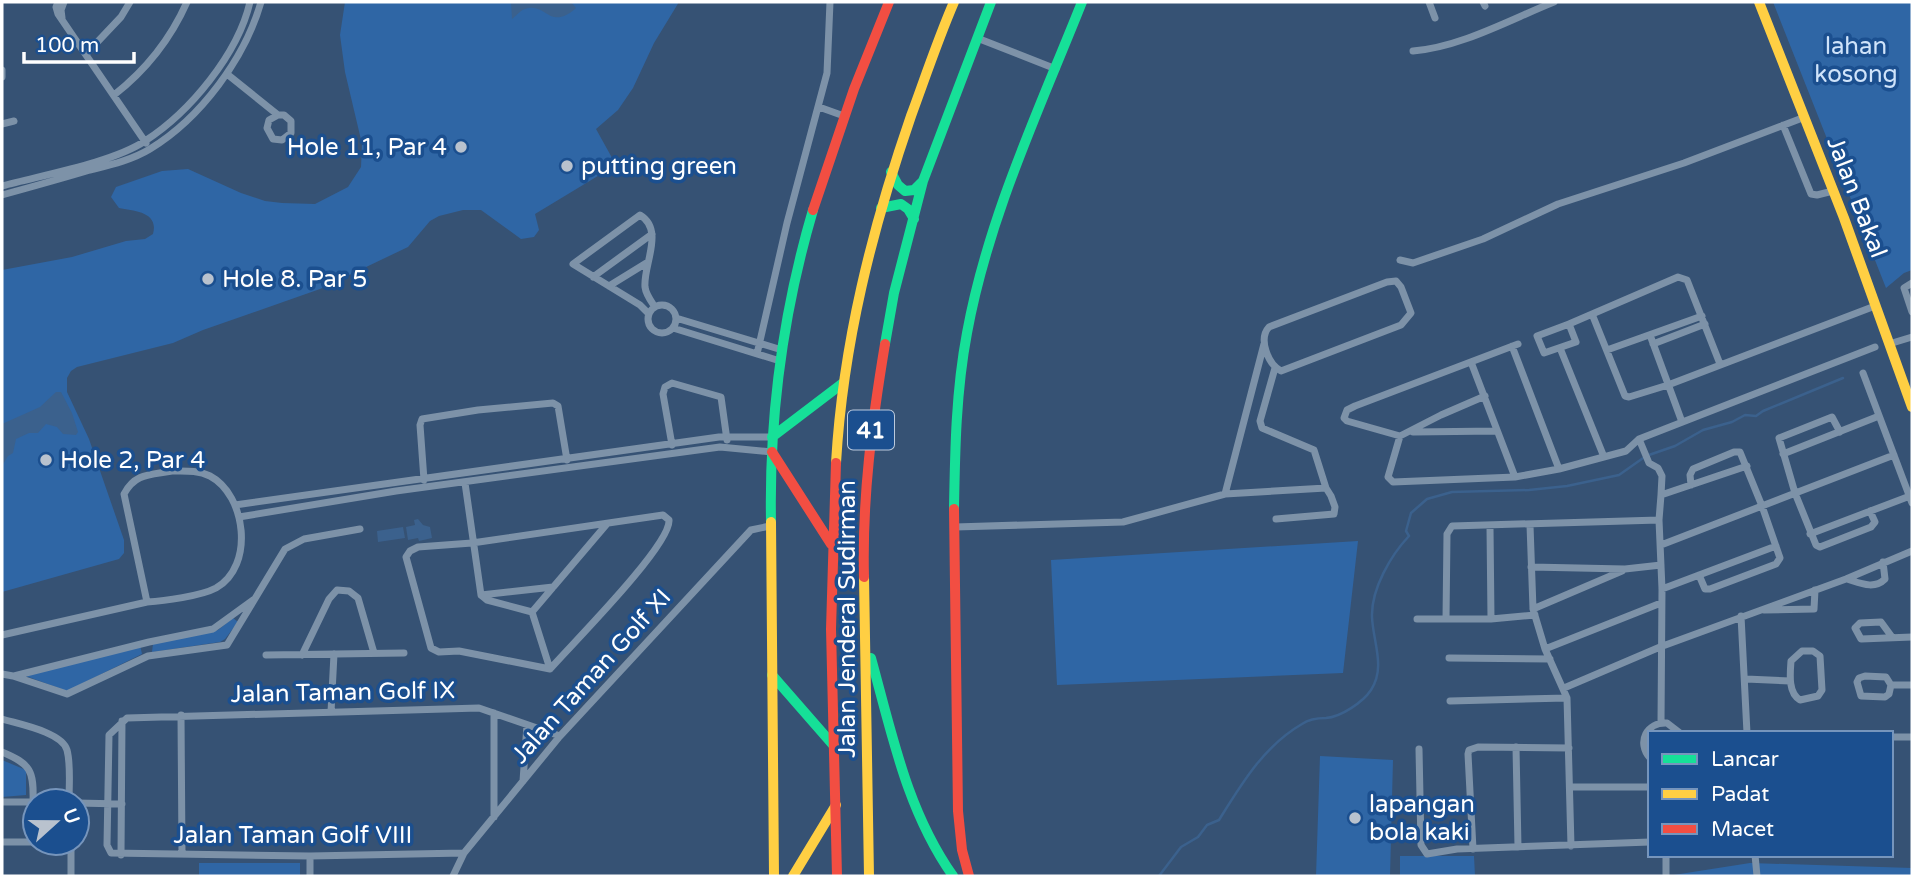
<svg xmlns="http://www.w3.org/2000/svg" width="1914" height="878" font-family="'Varela Round',sans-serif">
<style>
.green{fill:#2f66a5}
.water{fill:#3b618d}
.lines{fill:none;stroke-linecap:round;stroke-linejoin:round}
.stream{stroke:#3b618d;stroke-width:2.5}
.street{stroke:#7d92a8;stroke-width:7}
.fast{stroke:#16e098;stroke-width:10}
.slow{stroke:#ffcf43;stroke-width:10}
.jam{stroke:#f24e42;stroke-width:10}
.poi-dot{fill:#b9c2ce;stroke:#1b4f8f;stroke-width:2.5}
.labels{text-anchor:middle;stroke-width:7;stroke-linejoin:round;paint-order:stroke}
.shield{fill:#1b4f8f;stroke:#bbcadd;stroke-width:2}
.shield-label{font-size:23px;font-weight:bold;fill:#fff}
.park-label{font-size:24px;fill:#cfe3fa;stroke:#1b4f8f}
.poi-label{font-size:24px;fill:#fff;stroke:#1b4f8f;text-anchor:start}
.street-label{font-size:24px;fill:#fff;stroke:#1b4f8f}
</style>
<rect width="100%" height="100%" fill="#365274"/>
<path class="green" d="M345 2H679L654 43 633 88 618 110 596 129 616 165 535 214 539 230 534 237 521 239 481 210H463L439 216 430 221 408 247 320 289 203 330 173 343 77 367 71 371 67 378V392L89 439 124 540V553L119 559 2 592V270L72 257 126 241 145 239 153 234C159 212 135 211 119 208L111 197 116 187 162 171 188 169 241 193 265 201 282 203 315 204 348 187 361 167 362 144 345 72 340 35Z
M1773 2H1912V270L1904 273 1886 288Z
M1358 541 1343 673 1057 685 1051 560Z
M233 618 238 622 225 639 220 642 152 652 153 644 218 630Z
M140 645 142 654 67 691 23 675Z
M1320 756 1393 760 1390 876H1316Z
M2 760 26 770V795L2 797Z
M1400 856H1474L1475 876H1400Z
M199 863H300V876H199Z
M1750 863 1912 868V876H1667Z"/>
<path class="water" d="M511 2H571L576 8C549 32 546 1 525 9 521 10 516 16 512 19Z
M56 392H61L72 413 78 432 76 435 63 434 57 427 46 424 38 433H29L16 439 13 453 8 456 2 466V424L40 407Z
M418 519 423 525 430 527 432 538 419 541 418 538 408 540 406 527 415 525 414 520Z
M403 527 405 538 378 542 377 531Z"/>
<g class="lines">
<path class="stream" d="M1159 876 1181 847 1198 837 1207 825 1219 820C1242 783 1264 746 1302 724 1309 719 1318 718 1326 718 1341 717 1363 702 1371 690 1386 667 1373 642 1372 617 1371 589 1391 555 1409 536L1406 531 1411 513 1427 499 1452 492 1529 490 1567 486 1619 475 1646 456 1675 446 1703 430 1732 422 1745 415 1756 416 1763 411 1843 378"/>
<path class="street" d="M58 2 56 7 58 14 146 143
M1429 2 1435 18
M1483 2 1485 6
M62 18 61 10 64 2
M977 38 1056 69
M1413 51C1461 47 1509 20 1554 2
M86 54 121 17 130 2
M2 70V77
M227 74 278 115H284L291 121V133L282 140 273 139 267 128 269 120 278 115
M114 95C146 70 171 38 187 2
M819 107 844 116
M2 124 14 121
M1783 125 1811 194 1817 195 1833 191
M2 186C42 175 112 163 145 141 190 112 238 54 250 2
M2 195C31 187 60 179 90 170 110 165 132 160 150 149 201 118 245 58 261 2
M1400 260 1413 263 1483 239 1558 204 1684 163 1805 117
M593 277 652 234
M1396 281 1401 287 1411 313 1401 325 1281 371C1268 364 1258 339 1269 327L1387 282Z
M1912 283 1904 288 1912 312
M609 286 648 262
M648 319a14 14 0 1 1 28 0a14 14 0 1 1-28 0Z
M649 314 640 305 573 264 640 215C665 230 643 265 645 287 646 295 651 301 655 307
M1592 314 1625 396 1629 397 1668 385 1875 306
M676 318 782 350
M1569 324 1678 277 1687 280 1720 364
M1569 324 1576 342 1544 353 1537 336Z
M673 328 780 361
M1650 335 1682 422
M1653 344 1705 324
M1889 344 1912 337
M1512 346 1559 469
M1560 348 1604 457
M1607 350 1702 316
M757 354 787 223 827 73 830 2
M1471 362 1515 477
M1275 368 1260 421 1262 428 1314 450 1326 488
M1863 373 1912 503
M1485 396 1441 415 1400 436 1347 421 1344 418 1347 410 1355 406 1518 344
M1413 432 1497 431
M1840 432 1832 417 1779 438 1795 493 1816 545 1820 547 1871 527 1875 522 1870 511
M1400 436 1388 477 1393 482 1515 477 1559 469 1626 451 1639 439 1875 347
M1639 439 1649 463 1658 468 1662 476 1661 495
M672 445 663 394 665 387 672 383 721 397 727 440
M1783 454 1879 416
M172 471C185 471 198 470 210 476 246 495 255 566 216 588 201 596 164 601 147 602L124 494C135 473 150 475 172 471Z
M424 480 420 425 422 419 478 410 553 403 558 406 567 460
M465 483 481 595 487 600 532 612
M1691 485 1690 475 1693 469 1734 452H1740L1762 506 1780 558 1776 564 1710 589H1705L1699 575
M1225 494 1326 488 1331 496 1335 507 1334 514 1276 519
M235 505 719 437H772
M663 515 669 520C671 545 571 645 550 669L459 651 439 652 431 648 406 557 410 551 418 547 472 543Z
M239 517 396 491 720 447 772 452
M955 527 1123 522 1225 494 1264 344
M1490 527 1491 619
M1810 534 1910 496
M1661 545 1894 455
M1531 567 1625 569 1661 565
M1847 579C1860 583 1874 590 1885 579L1883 562
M1662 589 1776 546
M481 595 553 587
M1533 609 1622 571
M1764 610 1814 609 1815 590
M532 612 606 525
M532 612 550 669
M1741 616 1747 733
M1417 619H1491L1535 615
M1446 619 1447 534 1452 526 1659 520
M2 635 147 602
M1892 637 1881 622 1860 623 1855 628 1861 639 1912 637
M1545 649 1661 603
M1802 651H1813L1820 656 1822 690 1818 696 1800 700C1788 693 1790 674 1791 661Z
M266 655 404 653
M302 655 329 599 337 590 349 591 358 598 374 653
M1449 658 1550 659
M2 674 13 676 67 694 148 656 227 645 285 549 304 539 360 529
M14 676 149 642 213 629 253 600
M1865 676 1886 677 1891 685 1889 694 1885 697 1861 696 1857 682 1859 678Z
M1746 679 1790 681
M1891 685H1912
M1564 688 1660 647 1846 579 1912 551
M1567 698 1571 846
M1450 701 1567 698 1545 649 1533 609 1530 525
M331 712 334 654
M494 713V817
M181 715 182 853
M2 719C18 724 62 732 67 750 71 765 69 785 69 801
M1661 723 1662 589 1659 520 1661 495 1747 466
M1891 737H1912
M1516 747 1518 847
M1419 749 1421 845 1427 854 1457 849 1650 842
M2 752C31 764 34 771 33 802H35
M1650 758C1636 742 1647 722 1667 723L1680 733
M523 781 527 725
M1570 787H1650
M2 802H33
M77 803 122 804
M2 842H35
M71 843V876
M1473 849 1468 754 1469 750 1478 747 1569 748
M464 853 310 856 111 853 107 845 109 735 127 718 479 708 560 736
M121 855 122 721
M1666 855V876
M1755 855 1757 876
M310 876V856
M453 876 464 853 560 736 751 530 770 526"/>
<path class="fast" d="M891 172 898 185 905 191 914 190 923 181
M881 208 901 204 908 209 914 219
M885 344 894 293 923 181 991 2
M772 437 843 383
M954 509C955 450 956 391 967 333 988 218 1039 110 1082 2
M771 522C769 415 783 312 813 210
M871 658C892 734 907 811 953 876
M772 675 834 746"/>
<path class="slow" d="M1759 2 1844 218 1912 407
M836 463C843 343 872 229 911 116 925 78 938 39 954 2
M771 522C773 640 772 758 774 876
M864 577 869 876
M793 876 836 805"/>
<path class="jam" d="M813 210 854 89 889 2
M772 452 831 544
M836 463 831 629 837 876
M954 509 958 811 962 850 969 876
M864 577C862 498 872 422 885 344"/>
</g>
<g class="poi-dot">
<circle cx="461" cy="147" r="7"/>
<circle cx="567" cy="166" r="7"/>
<circle cx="208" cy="279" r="7"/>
<circle cx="46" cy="460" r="7"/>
<circle cx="1355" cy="818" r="7"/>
</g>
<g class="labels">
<rect class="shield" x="848" y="410.5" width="46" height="39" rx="5"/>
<g class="shield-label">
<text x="871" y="438">41</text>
</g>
<g class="park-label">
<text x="1856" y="54">lahan<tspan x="1856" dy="28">kosong</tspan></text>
</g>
<g class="poi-label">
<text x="447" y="155" text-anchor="end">Hole 11, Par 4</text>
<text x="581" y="174">putting green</text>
<text x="222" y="287">Hole 8. Par 5</text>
<text x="60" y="468">Hole 2, Par 4</text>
<text x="1369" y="812">lapangan<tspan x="1369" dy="28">bola kaki</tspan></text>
</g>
<g class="street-label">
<text transform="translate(1857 197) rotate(69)" y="8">Jalan Bakal</text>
<text transform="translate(847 619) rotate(-90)" y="8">Jalan Jenderal Sudirman</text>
<text transform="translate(591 676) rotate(-48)" y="8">Jalan Taman Golf XI</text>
<text transform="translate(343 692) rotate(-1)" y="8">Jalan Taman Golf IX</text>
<text x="293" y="843">Jalan Taman Golf VIII</text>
</g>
</g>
<rect width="1914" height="878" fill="none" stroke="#ffffff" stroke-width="7"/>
<rect x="1648" y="731" width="245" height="126" fill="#1b4f8f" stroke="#7695bc" stroke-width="2"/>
<rect x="1662" y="754" width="35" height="10" fill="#16e098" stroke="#7695bc" stroke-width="2"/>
<text x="1711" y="766" font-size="21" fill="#ffffff">Lancar</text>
<rect x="1662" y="789" width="35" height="10" fill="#ffcf43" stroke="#7695bc" stroke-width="2"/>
<text x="1711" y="801" font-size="21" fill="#ffffff">Padat</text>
<rect x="1662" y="824" width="35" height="10" fill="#f24e42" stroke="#7695bc" stroke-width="2"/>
<text x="1711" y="836" font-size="21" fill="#ffffff">Macet</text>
<g transform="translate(56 822) rotate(69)"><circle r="33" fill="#1b4f8f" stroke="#7695bc" stroke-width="2"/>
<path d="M0-5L12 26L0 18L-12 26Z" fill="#b9c2ce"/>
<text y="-10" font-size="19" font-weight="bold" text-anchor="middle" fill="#ffffff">U</text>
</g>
<path d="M24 52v10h110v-10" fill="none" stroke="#ffffff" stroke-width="3.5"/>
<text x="35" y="52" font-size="21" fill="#ffffff" stroke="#1b4f8f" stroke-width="5" paint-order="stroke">100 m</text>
</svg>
